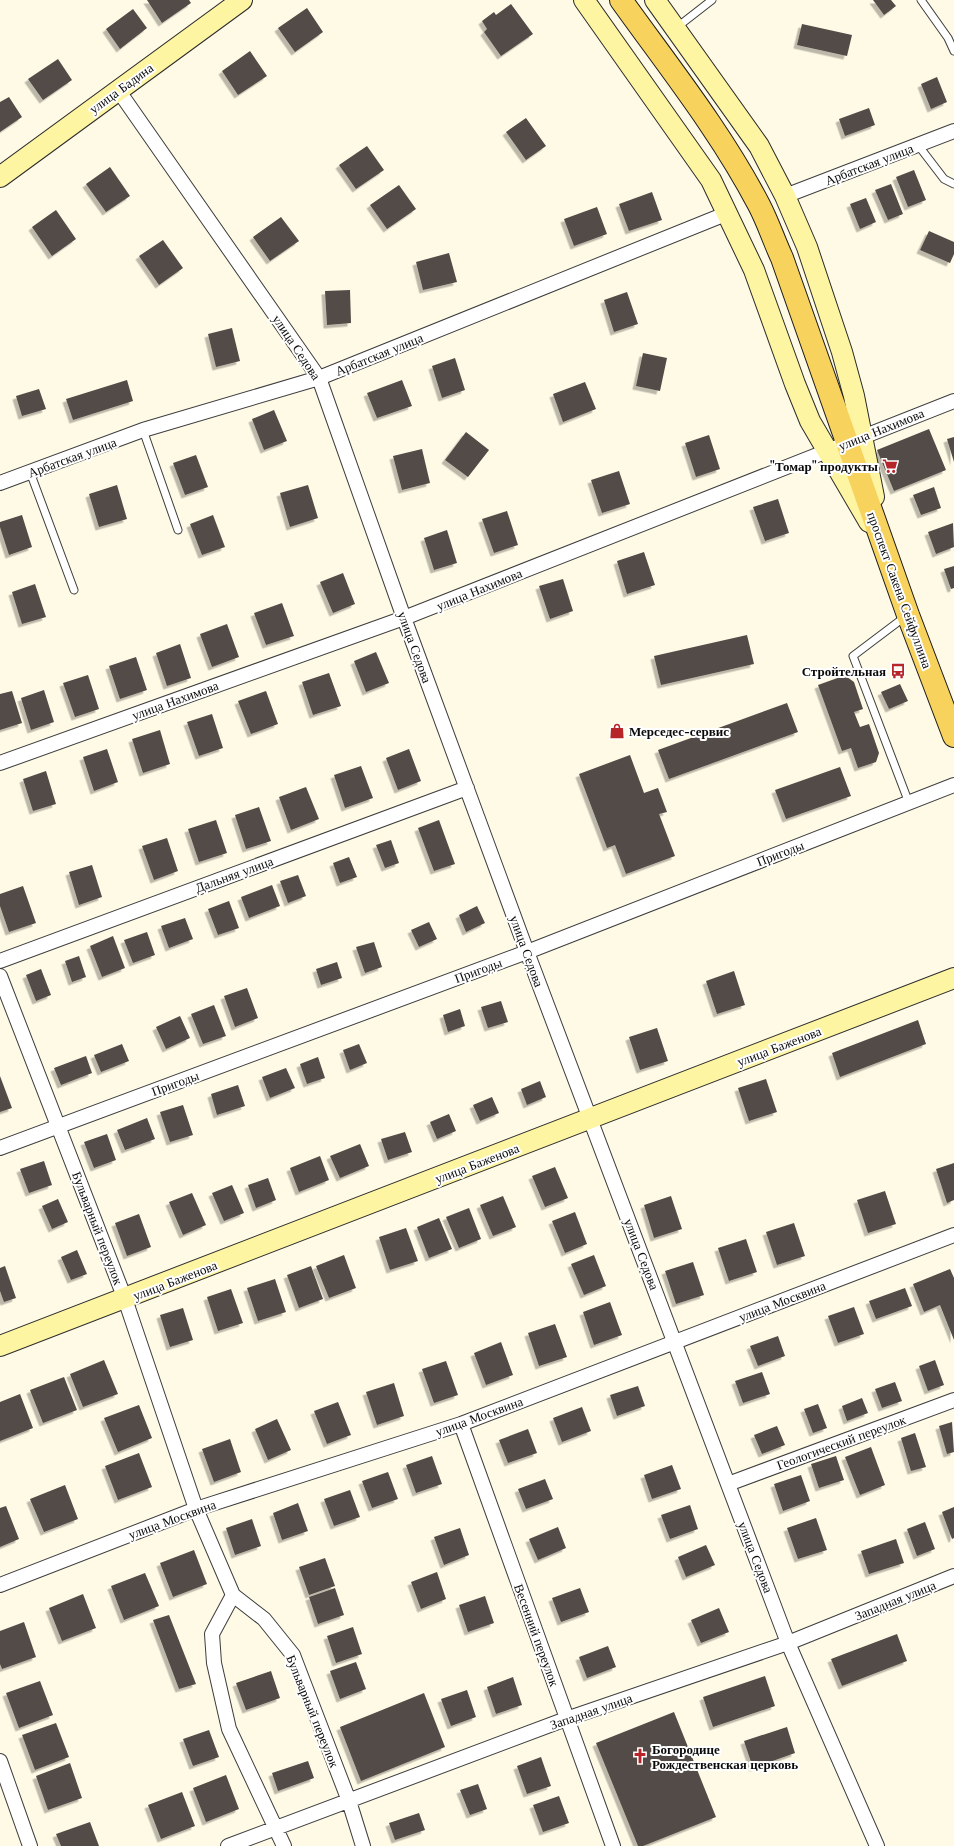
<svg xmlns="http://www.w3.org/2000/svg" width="954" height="1846" font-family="'Libre Baskerville',serif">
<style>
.building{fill:#524b46;filter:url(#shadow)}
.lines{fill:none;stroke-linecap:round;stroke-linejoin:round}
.lane-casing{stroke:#3d3d3d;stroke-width:9}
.street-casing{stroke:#3d3d3d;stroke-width:16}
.secondary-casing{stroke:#2c2c2c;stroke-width:22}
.primary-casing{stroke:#1b1b1b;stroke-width:24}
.lane{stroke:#fff;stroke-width:7}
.street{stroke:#fff;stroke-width:14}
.secondary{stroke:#fef5a2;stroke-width:20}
.primary{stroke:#f7d35e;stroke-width:22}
.labels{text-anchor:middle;stroke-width:4;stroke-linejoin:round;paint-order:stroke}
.street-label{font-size:13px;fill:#0a0a0a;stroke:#fff}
.poi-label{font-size:13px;font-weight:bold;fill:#0a0a0a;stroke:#fff;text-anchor:end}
</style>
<defs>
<filter id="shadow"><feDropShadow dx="-3.5" dy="3.5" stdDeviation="0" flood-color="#0004"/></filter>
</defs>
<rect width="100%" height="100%" fill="#fffae6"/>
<path class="building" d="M147 0H189L191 3 162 23Z
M873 0H891L896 6 884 15Z
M511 4 533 34 501 56 484 32 487 29 482 21 494 12 496 15Z
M307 8 323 32 295 52 278 28Z
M133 9 147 28 120 49 106 29Z
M802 24 852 35 847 56 797 45Z
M250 51 267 76 238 95 222 71Z
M58 59 72 80 43 100 28 79Z
M937 77 947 102 931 109 921 84Z
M9 97 22 117 0 132V102Z
M869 108 875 125 845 136 839 119Z
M526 118 546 146 526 160 506 132Z
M367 146 384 170 356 189 339 165Z
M110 167 130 196 106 212 86 184Z
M914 170 926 200 908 207 896 177Z
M891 184 903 214 888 220 875 190Z
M399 185 416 209 387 229 370 205Z
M652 192 662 220 629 231 619 204Z
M866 198 876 222 860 229 850 204Z
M597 207 607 234 574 246 564 219Z
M56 210 76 239 52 256 32 227Z
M281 217 299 241 270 261 253 237Z
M929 231 954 242V254L950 263 920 250Z
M163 240 183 268 159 285 139 256Z
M449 253 457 282 423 290 416 262Z
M350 290 351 323 327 325 325 291Z
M627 292 638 324 614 332 604 300Z
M232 328 240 361 216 367 208 334Z
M643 353 667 358 660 391 636 386Z
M455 358 465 390 442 398 432 366Z
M127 380 133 401 73 420 66 399Z
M402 380 412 406 377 418 367 393Z
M585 382 596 409 563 422 553 394Z
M39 389 46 409 22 416 16 396Z
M274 410 287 441 264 450 252 419Z
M929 429 946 470 894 491 877 450Z
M466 432 489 450 468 477 445 460Z
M709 435 720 469 696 477 685 443Z
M954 437V462L947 439Z
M422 449 430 483 402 490 393 456Z
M196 455 208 487 185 495 173 463Z
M619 471 630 504 602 513 591 480Z
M117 485 127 519 99 527 89 494Z
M308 485 318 518 290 527 280 493Z
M934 487 941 508 921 515 913 495Z
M778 499 789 533 765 541 753 507Z
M507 511 518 545 494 553 482 519Z
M22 515 32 547 9 555 0 527V522Z
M213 515 225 547 202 555 190 524Z
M953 523 954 547 936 554 928 532Z
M447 530 457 563 434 570 424 538Z
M644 552 655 585 627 594 617 561Z
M954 566V588L951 589 944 569Z
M343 573 355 604 333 613 320 582Z
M563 579 573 611 550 619 539 586Z
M35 584 46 617 22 624 12 592Z
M282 603 294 636 266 645 254 613Z
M227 624 239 657 212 667 200 634Z
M747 635 754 664 661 685 654 656Z
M180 644 191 678 167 686 156 653Z
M376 652 389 683 366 692 354 661Z
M136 657 147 690 120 699 109 666Z
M329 673 341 706 313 715 302 682Z
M88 675 99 709 75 717 63 683Z
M843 676 847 677 854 682 863 709 854 712 860 727 869 724 879 753 876 762 858 768 851 748 842 751 818 685Z
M900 684 908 701 889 709 881 692Z
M44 690 54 722 31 730 21 698Z
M12 691 22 723 0 730V694Z
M266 691 278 724 251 734 238 701Z
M787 703 798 732 669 779 658 750Z
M212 714 223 748 199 756 187 722Z
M160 730 170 764 143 773 132 739Z
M107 749 118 782 94 791 83 757Z
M409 749 421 781 398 790 386 758Z
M630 755 644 793 658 788 667 812 659 814 675 856 626 874 615 845 607 848 579 774Z
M361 766 373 798 345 808 334 775Z
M840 767 851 796 786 819 775 790Z
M46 771 56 804 33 811 23 779Z
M306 787 319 819 291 830 279 797Z
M259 807 271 841 246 849 235 815Z
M216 820 227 853 199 862 188 829Z
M439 820 455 864 434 871 418 828Z
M167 838 178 871 154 880 142 846Z
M391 840 399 863 385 868 376 845Z
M349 857 357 877 340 883 333 863Z
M92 865 102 897 79 905 69 872Z
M298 875 306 896 288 903 280 881Z
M272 885 280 906 249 918 241 897Z
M23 886 36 923 9 932 0 906V894Z
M229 901 239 928 218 935 208 909Z
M477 906 485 923 466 932 459 915Z
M185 918 193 939 169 948 161 926Z
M429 922 437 939 419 947 411 930Z
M147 932 155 955 133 963 124 940Z
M113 936 125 968 102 977 90 946Z
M374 942 382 967 365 973 356 947Z
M79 956 86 977 72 982 65 961Z
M337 962 342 978 321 985 316 969Z
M41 969 51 995 36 1001 26 975Z
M734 971 745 1005 717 1014 706 981Z
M247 988 258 1018 235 1027 224 996Z
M501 1001 508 1022 488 1028 481 1007Z
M214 1005 226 1036 203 1044 191 1014Z
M460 1009 465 1026 448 1032 443 1015Z
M180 1016 190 1038 166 1049 156 1027Z
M918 1020 926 1044 840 1077 832 1053Z
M657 1028 668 1061 640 1070 629 1037Z
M122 1044 129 1061 101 1072 94 1055Z
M359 1044 367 1063 350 1070 343 1050Z
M86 1056 92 1073 61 1085 54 1068Z
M318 1057 325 1078 307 1084 300 1064Z
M286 1068 295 1088 270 1098 262 1077Z
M0 1076 12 1108 0 1112Z
M766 1079 777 1112 749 1121 738 1088Z
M540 1081 546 1097 527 1105 521 1089Z
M238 1085 245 1106 217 1115 211 1094Z
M492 1097 499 1113 480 1121 473 1105Z
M183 1105 193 1135 170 1142 160 1112Z
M449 1114 456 1131 437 1139 430 1122Z
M147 1118 155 1139 125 1150 117 1130Z
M405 1132 412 1152 388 1160 381 1139Z
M107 1134 116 1160 94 1168 84 1142Z
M360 1144 369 1166 340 1178 330 1156Z
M320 1156 329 1180 299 1192 290 1168Z
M44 1161 52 1185 29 1193 20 1169Z
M954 1163V1200L947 1203 936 1169Z
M555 1167 568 1198 545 1207 532 1176Z
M268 1178 276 1200 256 1208 248 1185Z
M232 1185 244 1213 224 1221 212 1193Z
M885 1191 896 1224 868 1233 857 1200Z
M192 1193 206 1225 183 1235 169 1202Z
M503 1196 516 1227 493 1236 480 1205Z
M671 1196 682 1229 654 1238 644 1205Z
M58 1199 68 1222 52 1229 42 1206Z
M469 1208 481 1239 459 1248 446 1217Z
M575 1212 587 1244 565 1253 552 1221Z
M139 1214 151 1247 127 1256 115 1223Z
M439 1218 452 1249 429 1258 417 1227Z
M794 1223 805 1256 777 1265 766 1232Z
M406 1228 418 1261 390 1270 379 1237Z
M746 1239 757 1272 729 1281 718 1248Z
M77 1250 87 1274 71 1280 61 1257Z
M344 1255 356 1288 329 1298 316 1266Z
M594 1255 606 1286 584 1295 571 1264Z
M693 1262 704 1295 676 1304 665 1271Z
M5 1266 16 1298 4 1302 0 1291V1268Z
M311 1266 323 1299 299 1308 287 1275Z
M950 1269 954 1278V1340L940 1305 924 1312 913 1284Z
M275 1279 286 1312 258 1321 247 1288Z
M905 1288 912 1306 876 1319 869 1301Z
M231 1289 243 1323 218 1331 207 1297Z
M610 1302 622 1335 594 1345 583 1312Z
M854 1307 864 1334 838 1343 828 1316Z
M183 1308 193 1340 170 1347 160 1315Z
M555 1324 567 1357 539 1366 528 1333Z
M778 1336 785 1356 758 1366 750 1346Z
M501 1342 513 1375 486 1385 474 1353Z
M104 1360 118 1394 83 1407 70 1374Z
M935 1360 944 1385 928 1391 919 1366Z
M446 1361 458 1395 434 1403 422 1369Z
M762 1372 770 1394 743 1403 735 1381Z
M64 1377 77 1410 43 1423 30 1390Z
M895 1382 902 1401 882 1408 875 1389Z
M394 1383 404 1416 377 1425 366 1392Z
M638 1386 645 1406 617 1416 610 1395Z
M20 1394 33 1428 0 1441V1402Z
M862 1398 868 1413 847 1421 842 1406Z
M338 1402 351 1435 327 1444 314 1411Z
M818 1404 827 1428 813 1433 804 1409Z
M139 1405 152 1438 118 1452 104 1418Z
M582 1407 591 1431 562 1442 553 1418Z
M277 1419 291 1450 268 1460 255 1429Z
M952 1422 954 1452 947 1454 939 1426Z
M777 1426 785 1445 762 1454 754 1435Z
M528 1429 537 1453 508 1463 499 1440Z
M915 1433 926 1467 911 1471 901 1438Z
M230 1439 241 1472 214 1482 202 1449Z
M871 1447 885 1485 860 1495 845 1457Z
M139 1453 152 1487 118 1500 105 1466Z
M432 1456 442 1484 416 1493 406 1465Z
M836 1456 844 1480 819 1488 811 1464Z
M672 1465 681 1489 652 1499 644 1475Z
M388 1472 398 1499 372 1508 362 1481Z
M801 1475 810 1501 783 1511 774 1484Z
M545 1479 553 1499 526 1509 518 1489Z
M65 1485 78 1519 44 1532 30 1499Z
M350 1490 360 1517 334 1526 324 1499Z
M298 1503 308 1531 282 1540 273 1513Z
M690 1505 698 1529 670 1539 661 1515Z
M6 1506 19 1539 0 1547V1508Z
M954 1507V1538L952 1539 942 1512Z
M816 1518 827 1550 798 1559 787 1528Z
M252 1519 261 1546 235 1555 226 1528Z
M925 1522 935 1549 917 1556 907 1529Z
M558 1527 566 1548 538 1560 529 1539Z
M460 1528 469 1555 444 1565 434 1537Z
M896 1539 904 1563 869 1574 861 1551Z
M706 1545 715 1565 686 1577 678 1557Z
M194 1550 207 1584 173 1597 160 1563Z
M325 1558 335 1586 309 1595 299 1567Z
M437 1572 446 1599 421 1609 411 1582Z
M145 1573 159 1606 124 1620 111 1586Z
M335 1588 344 1615 318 1624 309 1597Z
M580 1588 589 1612 561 1622 552 1598Z
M83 1594 96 1628 62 1641 49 1608Z
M485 1596 494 1623 468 1632 459 1605Z
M719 1608 729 1632 701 1643 691 1620Z
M169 1615 196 1684 179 1689 153 1620Z
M24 1622 36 1657 2 1669 0 1664V1631Z
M353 1627 362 1654 336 1663 327 1636Z
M897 1634 907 1661 842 1686 831 1659Z
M608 1646 616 1667 587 1678 579 1657Z
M356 1662 366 1689 340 1699 330 1671Z
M271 1671 280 1698 246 1710 236 1683Z
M765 1676 775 1706 713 1727 703 1697Z
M513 1677 522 1705 496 1714 487 1687Z
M40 1681 53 1715 19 1728 6 1693Z
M467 1690 476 1717 451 1726 441 1699Z
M424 1693 445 1747 361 1781 340 1727Z
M674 1712 716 1817 643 1846H638L596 1743Z
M56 1723 69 1757 35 1770 22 1735Z
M787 1727 795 1753 753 1768 744 1741Z
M209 1730 219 1757 193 1766 183 1739Z
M541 1757 551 1786 527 1794 517 1766Z
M308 1761 314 1778 278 1791 272 1773Z
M70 1763 82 1798 48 1810 36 1776Z
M226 1775 239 1809 206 1822 193 1788Z
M478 1784 487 1809 470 1815 460 1790Z
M182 1792 195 1826 161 1839 148 1805Z
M559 1796 569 1823 543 1832 533 1805Z
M419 1813 425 1830 395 1840 389 1823Z
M90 1822 99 1846H61L56 1834Z"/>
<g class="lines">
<g class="lane-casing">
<path id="lane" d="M921 0 948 38 954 51
M676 28 712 0
M918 145 944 179 954 184
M143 430 178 530
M30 472 74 590
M906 616 853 656 909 803"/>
</g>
<g class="street-casing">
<path id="street" d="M118 90 319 378 404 618 527 952 788 1643 877 1846
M785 196 954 131
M0 483 143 430 319 378 728 213
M0 763 404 618 954 401
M0 961 467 788
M0 976 125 1299 196 1509 233 1595 264 1619 293 1655 349 1801 363 1846
M0 1148 527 952 954 785
M461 1424 613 1846
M728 1484 954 1400
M0 1585 196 1509 461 1424 954 1235
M233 1595 212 1634 214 1663 229 1729 284 1846
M0 1761 30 1846
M228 1846 566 1719 788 1643 954 1576"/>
</g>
<g class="secondary-casing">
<path id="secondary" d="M584 0 711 180 754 270 795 384 810 421 869 522
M655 0 759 146 785 196 807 247 842 352 854 396 874 497
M0 177 242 0
M0 1346 954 978"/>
</g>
<g class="primary-casing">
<path id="primary" d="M621 0C669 67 721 132 759 205 768 222 774 241 782 258L908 615 954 736"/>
</g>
<use href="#lane" class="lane"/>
<use href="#street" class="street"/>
<use href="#secondary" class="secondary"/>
<use href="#primary" class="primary"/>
</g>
<defs>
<g id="supermarket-bare" transform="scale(1.2)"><path d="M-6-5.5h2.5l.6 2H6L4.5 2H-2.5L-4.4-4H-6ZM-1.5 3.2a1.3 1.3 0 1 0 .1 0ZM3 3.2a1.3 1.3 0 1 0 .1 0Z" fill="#b6252a" stroke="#fff" stroke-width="2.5" paint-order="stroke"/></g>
<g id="bus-bare" transform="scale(1.2)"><path d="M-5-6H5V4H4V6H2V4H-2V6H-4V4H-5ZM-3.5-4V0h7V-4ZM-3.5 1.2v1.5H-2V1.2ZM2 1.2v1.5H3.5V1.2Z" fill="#b6252a" stroke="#fff" stroke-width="2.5" paint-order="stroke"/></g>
<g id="shop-bare" transform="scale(1.2)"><path d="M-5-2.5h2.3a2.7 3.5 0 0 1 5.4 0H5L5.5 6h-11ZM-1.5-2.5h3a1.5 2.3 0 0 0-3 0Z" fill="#b6252a" stroke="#fff" stroke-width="2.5" paint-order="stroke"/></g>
<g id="church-bare" transform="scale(1.2)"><path d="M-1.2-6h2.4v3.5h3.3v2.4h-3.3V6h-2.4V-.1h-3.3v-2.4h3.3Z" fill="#b6252a" stroke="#fff" stroke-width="2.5" paint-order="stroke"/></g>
</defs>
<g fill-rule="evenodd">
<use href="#supermarket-bare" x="890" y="466"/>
<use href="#bus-bare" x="898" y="671"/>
<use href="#shop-bare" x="617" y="731"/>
<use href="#church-bare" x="640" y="1756"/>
</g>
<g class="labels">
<g class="street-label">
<text transform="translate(121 88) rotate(-36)" y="5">улица Бадина</text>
<text transform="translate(869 164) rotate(-21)" y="5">Арбатская улица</text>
<text transform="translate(297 347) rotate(56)" y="5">улица Седова</text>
<text transform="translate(379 354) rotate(-22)" y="5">Арбатская улица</text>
<text transform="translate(881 429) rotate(-22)" y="5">улица Нахимова</text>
<text transform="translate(72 457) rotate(-20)" y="5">Арбатская улица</text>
<text transform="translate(479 589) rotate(-22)" y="5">улица Нахимова</text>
<text transform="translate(900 590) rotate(70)" y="5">проспект Сакена Сейфуллина</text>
<text transform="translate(415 647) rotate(70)" y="5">улица Седова</text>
<text transform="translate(175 700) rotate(-20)" y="5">улица Нахимова</text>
<text transform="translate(780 853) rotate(-21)" y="5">Пригоды</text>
<text transform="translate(234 874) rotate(-20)" y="5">Дальняя улица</text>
<text transform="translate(527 951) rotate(70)" y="5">улица Седова</text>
<text transform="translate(478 970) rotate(-20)" y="5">Пригоды</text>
<text transform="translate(779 1046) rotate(-21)" y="5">улица Баженова</text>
<text transform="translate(175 1083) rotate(-20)" y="5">Пригоды</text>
<text transform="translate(477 1163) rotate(-21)" y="5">улица Баженова</text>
<text transform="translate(98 1228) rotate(69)" y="5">Бульварный переулок</text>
<text transform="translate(642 1254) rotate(69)" y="5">улица Седова</text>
<text transform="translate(175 1280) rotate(-21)" y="5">улица Баженова</text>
<text transform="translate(782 1301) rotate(-21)" y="5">улица Москвина</text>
<text transform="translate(479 1416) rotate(-20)" y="5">улица Москвина</text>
<text transform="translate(841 1442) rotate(-20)" y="5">Геологический переулок</text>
<text transform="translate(172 1519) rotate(-20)" y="5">улица Москвина</text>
<text transform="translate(756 1557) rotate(69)" y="5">улица Седова</text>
<text transform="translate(895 1600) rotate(-22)" y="5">Западная улица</text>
<text transform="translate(537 1635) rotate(70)" y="5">Весенний переулок</text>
<text transform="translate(313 1711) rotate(68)" y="5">Бульварный переулок</text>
<text transform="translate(591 1711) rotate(-19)" y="5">Западная улица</text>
</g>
<g class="poi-label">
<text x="878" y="471">"Томар" продукты</text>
<text x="886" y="676">Стройтельная</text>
<text x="629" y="736" text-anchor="start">Мерседес-сервис</text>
<text x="652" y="1754" text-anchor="start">Богородице<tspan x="652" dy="15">Рождественская церковь</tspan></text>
</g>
</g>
</svg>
